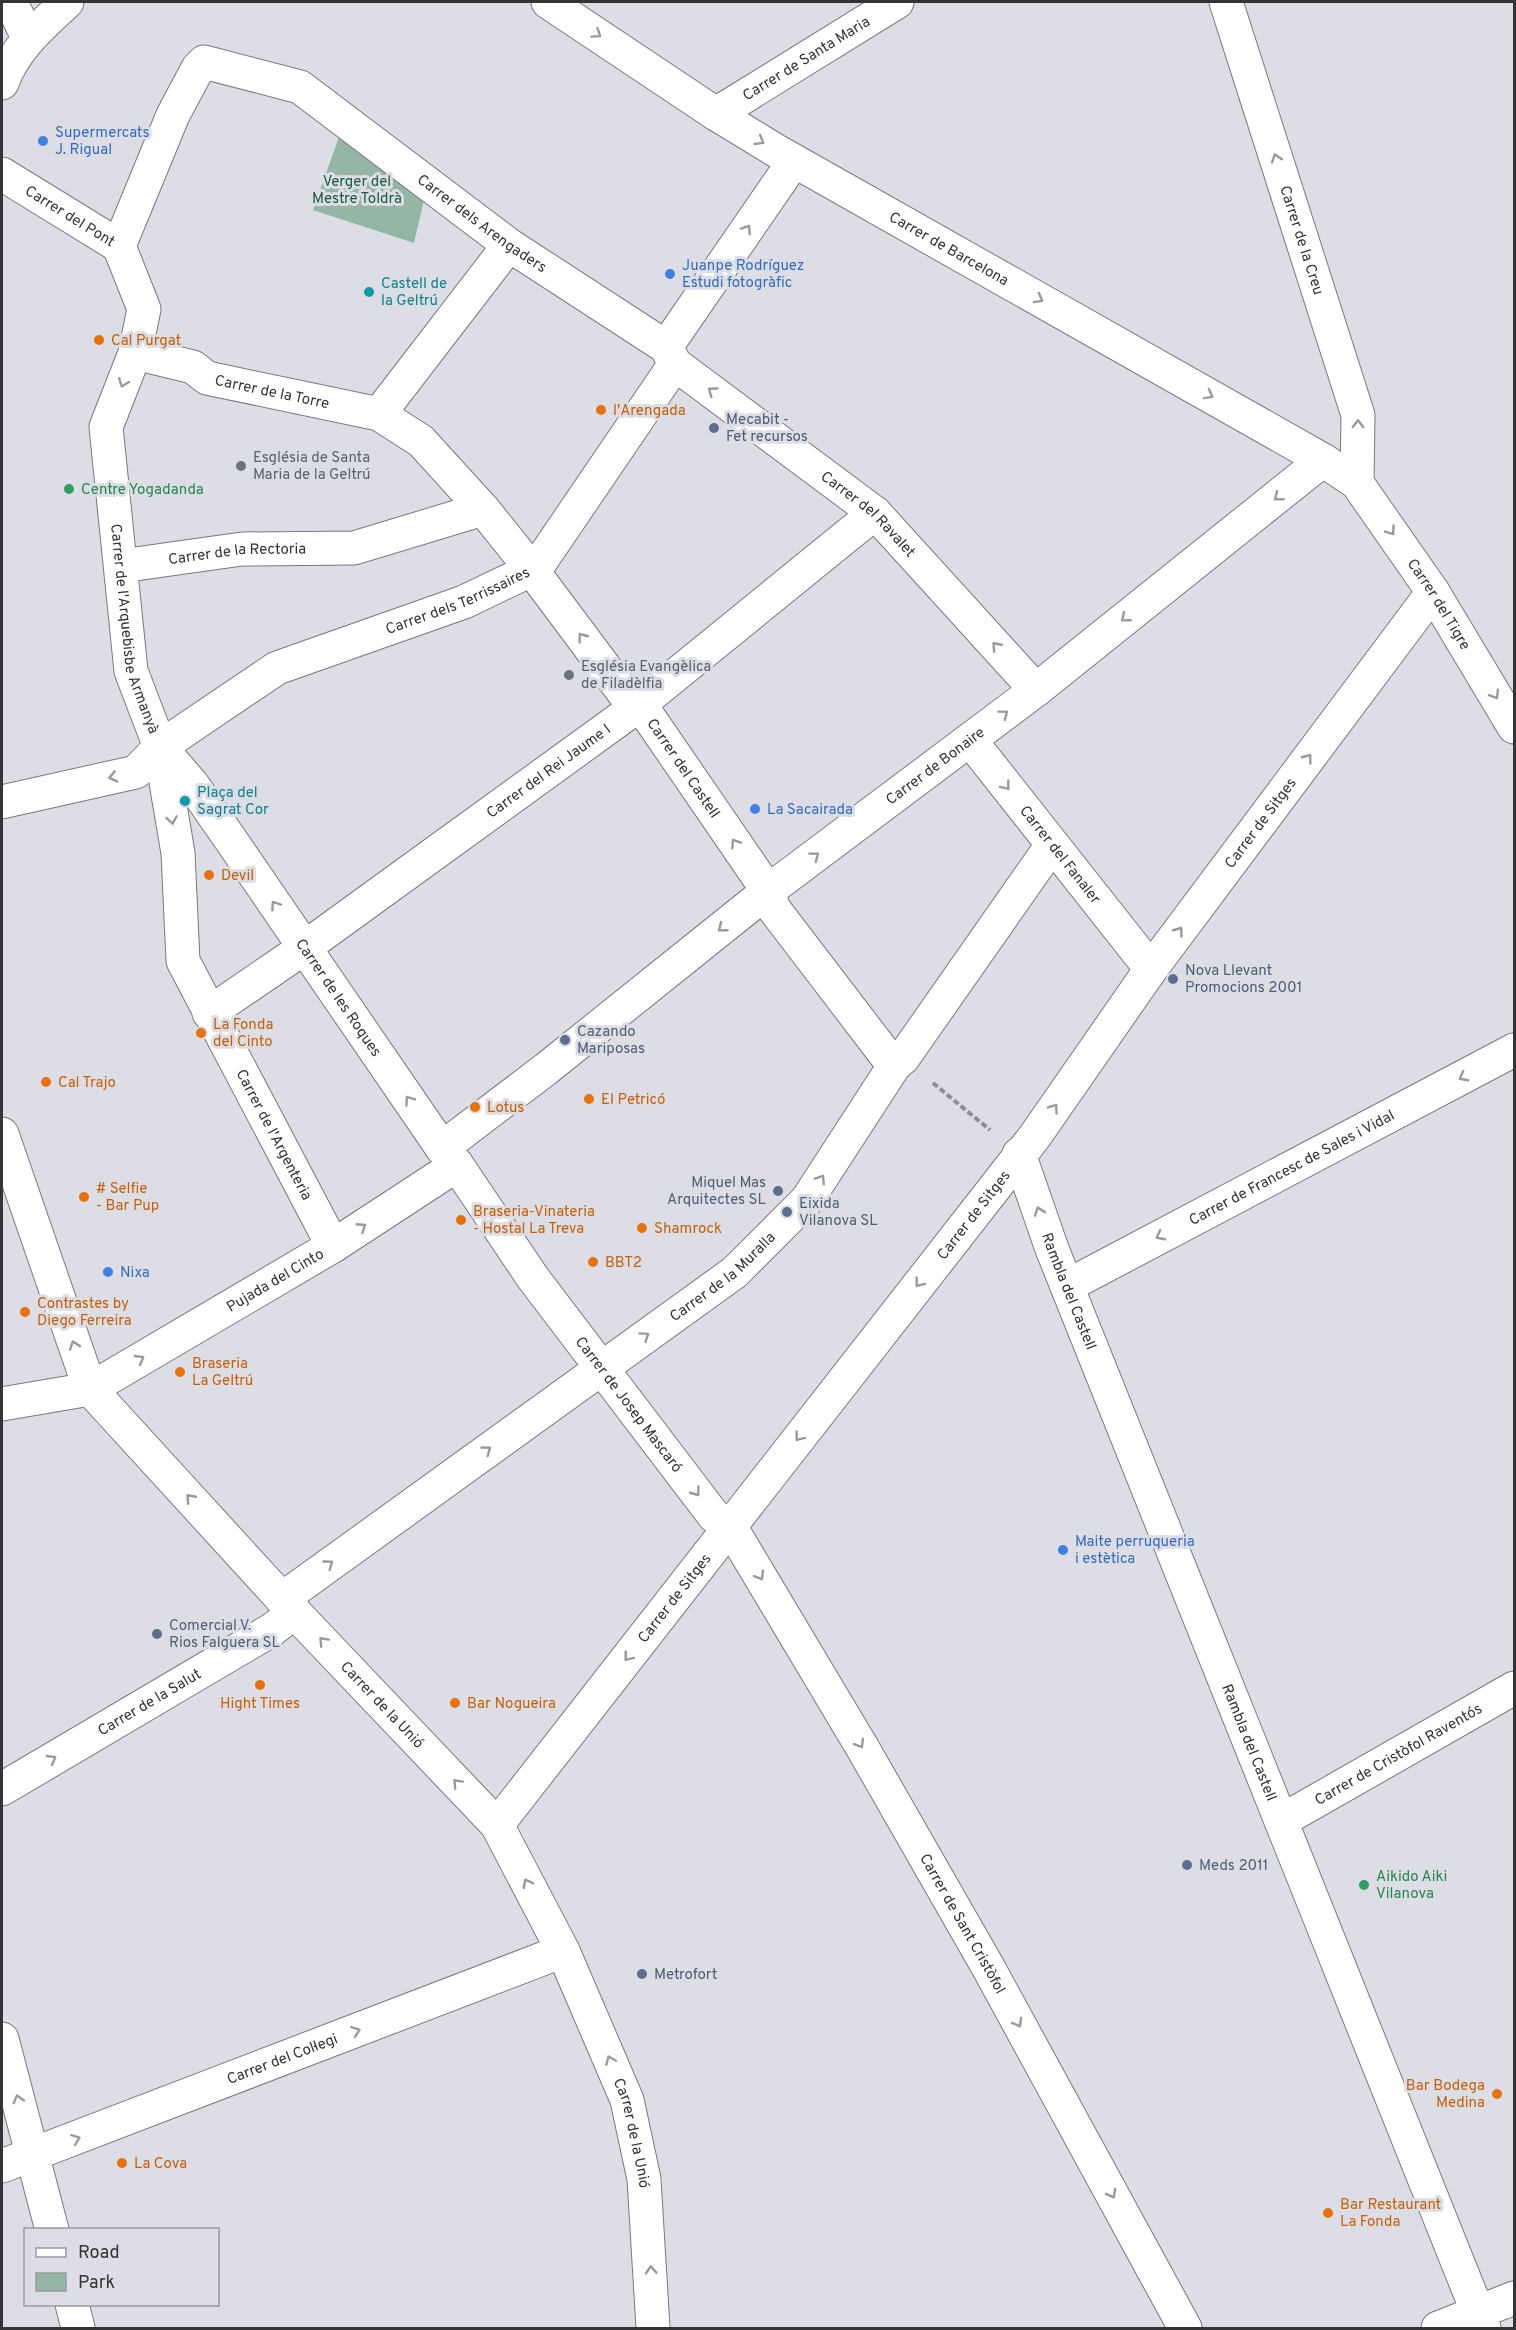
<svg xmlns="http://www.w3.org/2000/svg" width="1516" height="2330" font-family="Overpass,sans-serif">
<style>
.green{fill:#93b6a5}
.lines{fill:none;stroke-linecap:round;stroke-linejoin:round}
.minor-casing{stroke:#78797f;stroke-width:35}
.path{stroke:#8e8e93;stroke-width:4;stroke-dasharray:6 3;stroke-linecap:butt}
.minor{stroke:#fff;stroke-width:33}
.oneway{stroke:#9a9a9b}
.shop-dot{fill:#3f7fe0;stroke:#dddee5;stroke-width:2}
.culture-dot{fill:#0f9aa8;stroke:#dddee5;stroke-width:2}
.food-dot{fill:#e8710a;stroke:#dddee5;stroke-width:2}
.service-dot{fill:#5c6f8a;stroke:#dddee5;stroke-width:2}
.worship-dot{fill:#6b7280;stroke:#dddee5;stroke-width:2}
.leisure-dot{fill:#2e9e5b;stroke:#dddee5;stroke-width:2}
.labels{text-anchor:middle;stroke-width:6;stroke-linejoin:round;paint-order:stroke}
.street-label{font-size:15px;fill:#343437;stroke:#dddee5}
.shop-label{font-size:15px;fill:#366cbe;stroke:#dddee5;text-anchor:start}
.park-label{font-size:15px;fill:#185c43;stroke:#dddee5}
.culture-label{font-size:15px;fill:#0d838f;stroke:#dddee5;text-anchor:start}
.food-label{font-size:15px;fill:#c56008;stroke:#dddee5;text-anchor:start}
.service-label{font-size:15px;fill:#4e5e75;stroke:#dddee5;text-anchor:start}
.worship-label{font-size:15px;fill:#5b616d;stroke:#dddee5;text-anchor:start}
.leisure-label{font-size:15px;fill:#27864d;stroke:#dddee5;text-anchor:start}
</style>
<rect width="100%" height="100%" fill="#dddee5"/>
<path class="green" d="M340 134 424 200 414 243 313 210Z"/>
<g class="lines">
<g class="minor-casing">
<g id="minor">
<path d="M11 2 28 38"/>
<path id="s1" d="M548 2 716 114 775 150 1323 460 1357 483 1433 592 1514 727"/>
<path id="s2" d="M1226 2 1358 415 1357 483"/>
<path d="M2 83C14 49 41 26 67 2"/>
<path id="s3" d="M716 114 897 2"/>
<path id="s4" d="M2 174 119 246 144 309 135 353 106 427 131 671 160 747 178 853 183 961 333 1246"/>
<path id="s5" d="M119 246 173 115 198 68 204 62 300 87 509 245 666 347 675 364 875 513 1036 690"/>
<path d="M666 347 794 161"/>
<path id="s6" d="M135 353 193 367 207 378 379 414 421 441 483 509 532 570 635 708 648 716 768 891 774 909 894 1066"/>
<path d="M379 414 509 245"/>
<path id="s7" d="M121 566 242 549 354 548 483 509"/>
<path id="s8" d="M970 740 1151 969"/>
<path id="s9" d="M160 747 192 784 235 846 442 1148 457 1165 533 1278 714 1516 730 1526 862 1747 988 1967 1185 2328"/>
<path id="s10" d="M2 802 136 772 160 747 277 668 464 602 537 567 675 364"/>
<path id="s11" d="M209 1013 304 948 635 708 875 513"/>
<path id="s12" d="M2 1134 90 1389 282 1599 497 1825 563 1951 627 2100 644 2179 653 2328"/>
<path id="s13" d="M442 1148 546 1069 768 891 1036 690 1323 460"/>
<path id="s14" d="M1019 1154 1052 1249 1484 2328"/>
<path id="s15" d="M1067 1286 1514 1050"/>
<path id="s16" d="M2 1404 90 1389 333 1246 457 1165"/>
<path id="s17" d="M282 1599 735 1272 807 1200 894 1066 903 1058 1052 845"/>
<path id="s18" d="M2 1789 273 1629 295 1612"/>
<path id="s19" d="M1281 1821 1514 1688"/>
<path id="s20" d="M497 1825 1035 1136 1151 969 1433 592"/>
<path d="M2 2039 52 2230"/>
<path id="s21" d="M2 2166 563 1951"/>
<path d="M72 2304 78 2328"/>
<path d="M1438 2328 1514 2298"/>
</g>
</g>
<path class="path" d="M933 1083 990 1130"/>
<use href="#minor" class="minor"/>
</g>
<defs><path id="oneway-chevron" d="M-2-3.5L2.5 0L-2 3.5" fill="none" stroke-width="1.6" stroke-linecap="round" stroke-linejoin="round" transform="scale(1.5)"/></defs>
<g class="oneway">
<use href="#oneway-chevron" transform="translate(597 34) rotate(34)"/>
<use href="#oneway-chevron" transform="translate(760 141) rotate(31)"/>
<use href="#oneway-chevron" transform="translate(1276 158) rotate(-108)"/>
<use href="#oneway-chevron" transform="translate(747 229) rotate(-56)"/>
<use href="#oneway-chevron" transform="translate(1039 299) rotate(29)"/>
<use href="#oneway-chevron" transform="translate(123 383) rotate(111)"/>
<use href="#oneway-chevron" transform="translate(712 391) rotate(-144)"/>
<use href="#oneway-chevron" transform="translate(1209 395) rotate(29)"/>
<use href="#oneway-chevron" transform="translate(1358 424) rotate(-90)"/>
<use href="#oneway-chevron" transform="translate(1278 497) rotate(141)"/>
<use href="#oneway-chevron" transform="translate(1391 531) rotate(55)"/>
<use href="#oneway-chevron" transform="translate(1125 618) rotate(141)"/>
<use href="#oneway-chevron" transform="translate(582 637) rotate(-127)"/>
<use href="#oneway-chevron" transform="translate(996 646) rotate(-132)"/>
<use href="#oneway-chevron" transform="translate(1495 695) rotate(59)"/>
<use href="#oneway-chevron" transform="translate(1004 714) rotate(-37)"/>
<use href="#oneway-chevron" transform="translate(1308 758) rotate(-53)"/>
<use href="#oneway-chevron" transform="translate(113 777) rotate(167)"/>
<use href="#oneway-chevron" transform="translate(1006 786) rotate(52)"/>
<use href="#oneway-chevron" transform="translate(172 820) rotate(81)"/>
<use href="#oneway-chevron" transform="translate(735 843) rotate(-124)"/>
<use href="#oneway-chevron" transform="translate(815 856) rotate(-37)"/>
<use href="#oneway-chevron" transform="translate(275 905) rotate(-124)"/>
<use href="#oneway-chevron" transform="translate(722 928) rotate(141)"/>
<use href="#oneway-chevron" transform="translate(1179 931) rotate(-53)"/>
<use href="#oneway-chevron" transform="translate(1463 1077) rotate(152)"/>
<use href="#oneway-chevron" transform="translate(409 1100) rotate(-125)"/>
<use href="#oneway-chevron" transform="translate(1054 1108) rotate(-55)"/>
<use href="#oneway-chevron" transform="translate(821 1179) rotate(-57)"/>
<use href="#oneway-chevron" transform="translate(1039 1211) rotate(-109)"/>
<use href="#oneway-chevron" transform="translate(362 1227) rotate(-33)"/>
<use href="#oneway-chevron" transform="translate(1160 1236) rotate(152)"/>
<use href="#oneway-chevron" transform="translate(919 1283) rotate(128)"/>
<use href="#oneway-chevron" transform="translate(645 1336) rotate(-35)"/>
<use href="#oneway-chevron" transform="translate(74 1345) rotate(-109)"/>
<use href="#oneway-chevron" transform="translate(140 1359) rotate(-30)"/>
<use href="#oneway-chevron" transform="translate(799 1437) rotate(128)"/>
<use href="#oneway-chevron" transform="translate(487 1450) rotate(-36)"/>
<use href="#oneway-chevron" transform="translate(696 1492) rotate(53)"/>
<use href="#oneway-chevron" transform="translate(190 1498) rotate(-132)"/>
<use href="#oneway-chevron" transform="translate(329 1564) rotate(-36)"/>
<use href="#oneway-chevron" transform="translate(760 1576) rotate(59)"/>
<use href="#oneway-chevron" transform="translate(323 1641) rotate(-133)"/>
<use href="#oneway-chevron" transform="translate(628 1657) rotate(128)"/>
<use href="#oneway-chevron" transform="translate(860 1744) rotate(59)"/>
<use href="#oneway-chevron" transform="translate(52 1759) rotate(-30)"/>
<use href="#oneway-chevron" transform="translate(457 1783) rotate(-133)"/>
<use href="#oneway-chevron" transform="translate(527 1883) rotate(-118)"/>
<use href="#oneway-chevron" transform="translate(1018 2023) rotate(61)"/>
<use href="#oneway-chevron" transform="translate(356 2031) rotate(-21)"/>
<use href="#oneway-chevron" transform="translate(610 2060) rotate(-113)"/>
<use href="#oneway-chevron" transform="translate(18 2099) rotate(-105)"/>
<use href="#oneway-chevron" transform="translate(76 2139) rotate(-21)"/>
<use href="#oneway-chevron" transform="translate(1112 2194) rotate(61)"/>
<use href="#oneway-chevron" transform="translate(651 2270) rotate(-94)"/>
</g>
<g class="shop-dot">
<circle cx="43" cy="141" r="6"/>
<circle cx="670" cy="274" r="6"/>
<circle cx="755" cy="809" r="6"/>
<circle cx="108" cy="1272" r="6"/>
<circle cx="1063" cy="1550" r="6"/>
</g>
<g class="culture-dot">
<circle cx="369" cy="292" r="6"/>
<circle cx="185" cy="801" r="6"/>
</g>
<g class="food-dot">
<circle cx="99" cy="340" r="6"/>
<circle cx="601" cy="410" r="6"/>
<circle cx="209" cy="875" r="6"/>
<circle cx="201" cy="1033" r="6"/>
<circle cx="46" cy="1082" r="6"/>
<circle cx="589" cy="1099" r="6"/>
<circle cx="475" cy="1107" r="6"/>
<circle cx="84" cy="1197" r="6"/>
<circle cx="461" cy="1220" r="6"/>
<circle cx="642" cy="1228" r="6"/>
<circle cx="593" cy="1262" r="6"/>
<circle cx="25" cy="1312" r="6"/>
<circle cx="180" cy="1372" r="6"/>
<circle cx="260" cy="1685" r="6"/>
<circle cx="455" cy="1703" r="6"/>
<circle cx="1497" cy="2094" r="6"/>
<circle cx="122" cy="2163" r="6"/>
<circle cx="1328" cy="2213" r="6"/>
</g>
<g class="service-dot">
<circle cx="714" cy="428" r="6"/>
<circle cx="1173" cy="979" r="6"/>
<circle cx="565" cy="1040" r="6"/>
<circle cx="778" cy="1191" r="6"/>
<circle cx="787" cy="1212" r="6"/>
<circle cx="157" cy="1634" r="6"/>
<circle cx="1187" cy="1865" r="6"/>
<circle cx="642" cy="1974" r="6"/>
</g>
<g class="worship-dot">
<circle cx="241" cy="466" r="6"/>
<circle cx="569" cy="675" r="6"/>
</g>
<g class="leisure-dot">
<circle cx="69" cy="489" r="6"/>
<circle cx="1364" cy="1885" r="6"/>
</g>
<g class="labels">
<g class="street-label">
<text dy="5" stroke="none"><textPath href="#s3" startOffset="106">Carrer de Santa Maria</textPath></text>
<text dy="5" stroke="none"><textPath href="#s4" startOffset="80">Carrer del Pont</textPath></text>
<text dy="5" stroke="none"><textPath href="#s5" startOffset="530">Carrer dels Arengaders</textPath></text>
<text dy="5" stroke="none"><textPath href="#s2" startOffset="250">Carrer de la Creu</textPath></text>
<text dy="5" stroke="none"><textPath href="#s1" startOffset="471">Carrer de Barcelona</textPath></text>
<text dy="5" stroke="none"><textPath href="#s6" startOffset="144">Carrer de la Torre</textPath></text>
<text dy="5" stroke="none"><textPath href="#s5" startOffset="1016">Carrer del Ravalet</textPath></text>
<text dy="5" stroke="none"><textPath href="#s7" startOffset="117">Carrer de la Rectoria</textPath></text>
<text dy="5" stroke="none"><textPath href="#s10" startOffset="506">Carrer dels Terrissaires</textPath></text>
<text dy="5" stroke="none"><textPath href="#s1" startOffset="1088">Carrer del Tigre</textPath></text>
<text dy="5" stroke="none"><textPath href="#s4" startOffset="534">Carrer de l'Arquebisbe Armanyà</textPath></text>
<text dy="5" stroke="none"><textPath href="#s13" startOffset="624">Carrer de Bonaire</textPath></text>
<text dy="5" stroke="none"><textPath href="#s6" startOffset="724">Carrer del Castell</textPath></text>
<text dy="5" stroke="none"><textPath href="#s11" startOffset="417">Carrer del Rei Jaume I</textPath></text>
<text dy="5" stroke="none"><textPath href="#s20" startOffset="1260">Carrer de Sitges</textPath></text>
<text dy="5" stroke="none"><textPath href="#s8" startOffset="146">Carrer del Fanaler</textPath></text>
<text dy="5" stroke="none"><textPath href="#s9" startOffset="308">Carrer de les Roques</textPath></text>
<text dy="5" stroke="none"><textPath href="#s4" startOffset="1068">Carrer de l'Argenteria</textPath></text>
<text dy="5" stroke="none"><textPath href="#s15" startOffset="254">Carrer de Francesc de Sales i Vidal</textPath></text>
<text dy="5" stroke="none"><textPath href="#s20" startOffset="774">Carrer de Sitges</textPath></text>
<text dy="5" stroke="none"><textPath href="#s17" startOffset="546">Carrer de la Muralla</textPath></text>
<text dy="5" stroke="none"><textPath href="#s16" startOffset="304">Pujada del Cinto</textPath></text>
<text dy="5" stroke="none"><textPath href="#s14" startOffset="146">Rambla del Castell</textPath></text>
<text dy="5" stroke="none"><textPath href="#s9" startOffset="808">Carrer de Josep Mascaró</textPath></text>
<text dy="5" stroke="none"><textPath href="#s20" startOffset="288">Carrer de Sitges</textPath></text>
<text dy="5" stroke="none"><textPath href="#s18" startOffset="171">Carrer de la Salut</textPath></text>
<text dy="5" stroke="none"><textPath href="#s12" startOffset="700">Carrer de la Unió</textPath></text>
<text dy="5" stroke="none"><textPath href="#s14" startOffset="632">Rambla del Castell</textPath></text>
<text dy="5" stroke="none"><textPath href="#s19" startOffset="135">Carrer de Cristòfol Raventós</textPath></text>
<text dy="5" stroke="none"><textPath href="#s9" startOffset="1428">Carrer de Sant Cristòfol</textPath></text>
<text dy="5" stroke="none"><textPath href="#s21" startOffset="300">Carrer del Col·legi</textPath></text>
<text dy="5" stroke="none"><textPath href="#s12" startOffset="1204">Carrer de la Unió</textPath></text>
</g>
<g class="shop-label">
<text x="55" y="137">Supermercats<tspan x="55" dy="17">J. Rigual</tspan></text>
<text x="682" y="270">Juanpe Rodríguez<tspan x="682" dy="17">Estudi fotogràfic</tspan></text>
<text x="767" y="814">La Sacairada</text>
<text x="120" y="1277">Nixa</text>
<text x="1075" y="1546">Maite perruqueria<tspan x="1075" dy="17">i estètica</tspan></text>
</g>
<g class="park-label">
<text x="357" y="186">Verger del<tspan x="357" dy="17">Mestre Toldrà</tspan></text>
</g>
<g class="culture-label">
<text x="381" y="288">Castell de<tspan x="381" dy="17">la Geltrú</tspan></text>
<text x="197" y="797">Plaça del<tspan x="197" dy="17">Sagrat Cor</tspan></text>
</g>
<g class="food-label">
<text x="111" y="345">Cal Purgat</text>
<text x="613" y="415">l'Arengada</text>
<text x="221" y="880">Devil</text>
<text x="213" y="1029">La Fonda<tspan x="213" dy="17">del Cinto</tspan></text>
<text x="58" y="1087">Cal Trajo</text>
<text x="601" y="1104">El Petricó</text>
<text x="487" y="1112">Lotus</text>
<text x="96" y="1193"># Selfie<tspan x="96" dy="17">- Bar Pup</tspan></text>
<text x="473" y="1216">Braseria-Vinateria<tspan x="473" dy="17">- Hostal La Treva</tspan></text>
<text x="654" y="1233">Shamrock</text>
<text x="605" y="1267">BBT2</text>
<text x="37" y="1308">Contrastes by<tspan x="37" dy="17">Diego Ferreira</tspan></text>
<text x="192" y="1368">Braseria<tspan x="192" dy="17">La Geltrú</tspan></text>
<text x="260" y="1708" text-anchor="middle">Hight Times</text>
<text x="467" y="1708">Bar Nogueira</text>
<text x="1485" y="2090" text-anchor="end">Bar Bodega<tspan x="1485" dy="17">Medina</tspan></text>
<text x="134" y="2168">La Cova</text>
<text x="1340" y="2209">Bar Restaurant<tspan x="1340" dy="17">La Fonda</tspan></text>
</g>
<g class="service-label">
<text x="726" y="424">Mecabit -<tspan x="726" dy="17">Fet recursos</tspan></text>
<text x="1185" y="975">Nova Llevant<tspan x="1185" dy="17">Promocions 2001</tspan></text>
<text x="577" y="1036">Cazando<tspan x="577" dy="17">Mariposas</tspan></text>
<text x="766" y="1187" text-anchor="end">Miquel Mas<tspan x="766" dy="17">Arquitectes SL</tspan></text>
<text x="799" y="1208">Eixida<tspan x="799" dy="17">Vilanova SL</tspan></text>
<text x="169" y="1630">Comercial V.<tspan x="169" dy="17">Rios Falguera SL</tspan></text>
<text x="1199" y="1870">Meds 2011</text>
<text x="654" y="1979">Metrofort</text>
</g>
<g class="worship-label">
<text x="253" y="462">Església de Santa<tspan x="253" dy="17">Maria de la Geltrú</tspan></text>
<text x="581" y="671">Església Evangèlica<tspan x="581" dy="17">de Filadèlfia</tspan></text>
</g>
<g class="leisure-label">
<text x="81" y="494">Centre Yogadanda</text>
<text x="1376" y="1881">Aikido Aiki<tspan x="1376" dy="17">Vilanova</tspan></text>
</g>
</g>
<rect width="1516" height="2330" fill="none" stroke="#343437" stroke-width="6"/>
<rect x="24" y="2228" width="195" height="78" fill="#dddee5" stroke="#999a9f" stroke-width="1.5"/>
<rect x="36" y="2248" width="30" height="9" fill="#ffffff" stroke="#999a9f" stroke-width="1.5"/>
<text x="78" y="2258" font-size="18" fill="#343437">Road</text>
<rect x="36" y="2273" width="30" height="18" fill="#93b6a5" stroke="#999a9f" stroke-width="1.5"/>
<text x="78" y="2288" font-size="18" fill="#343437">Park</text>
</svg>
